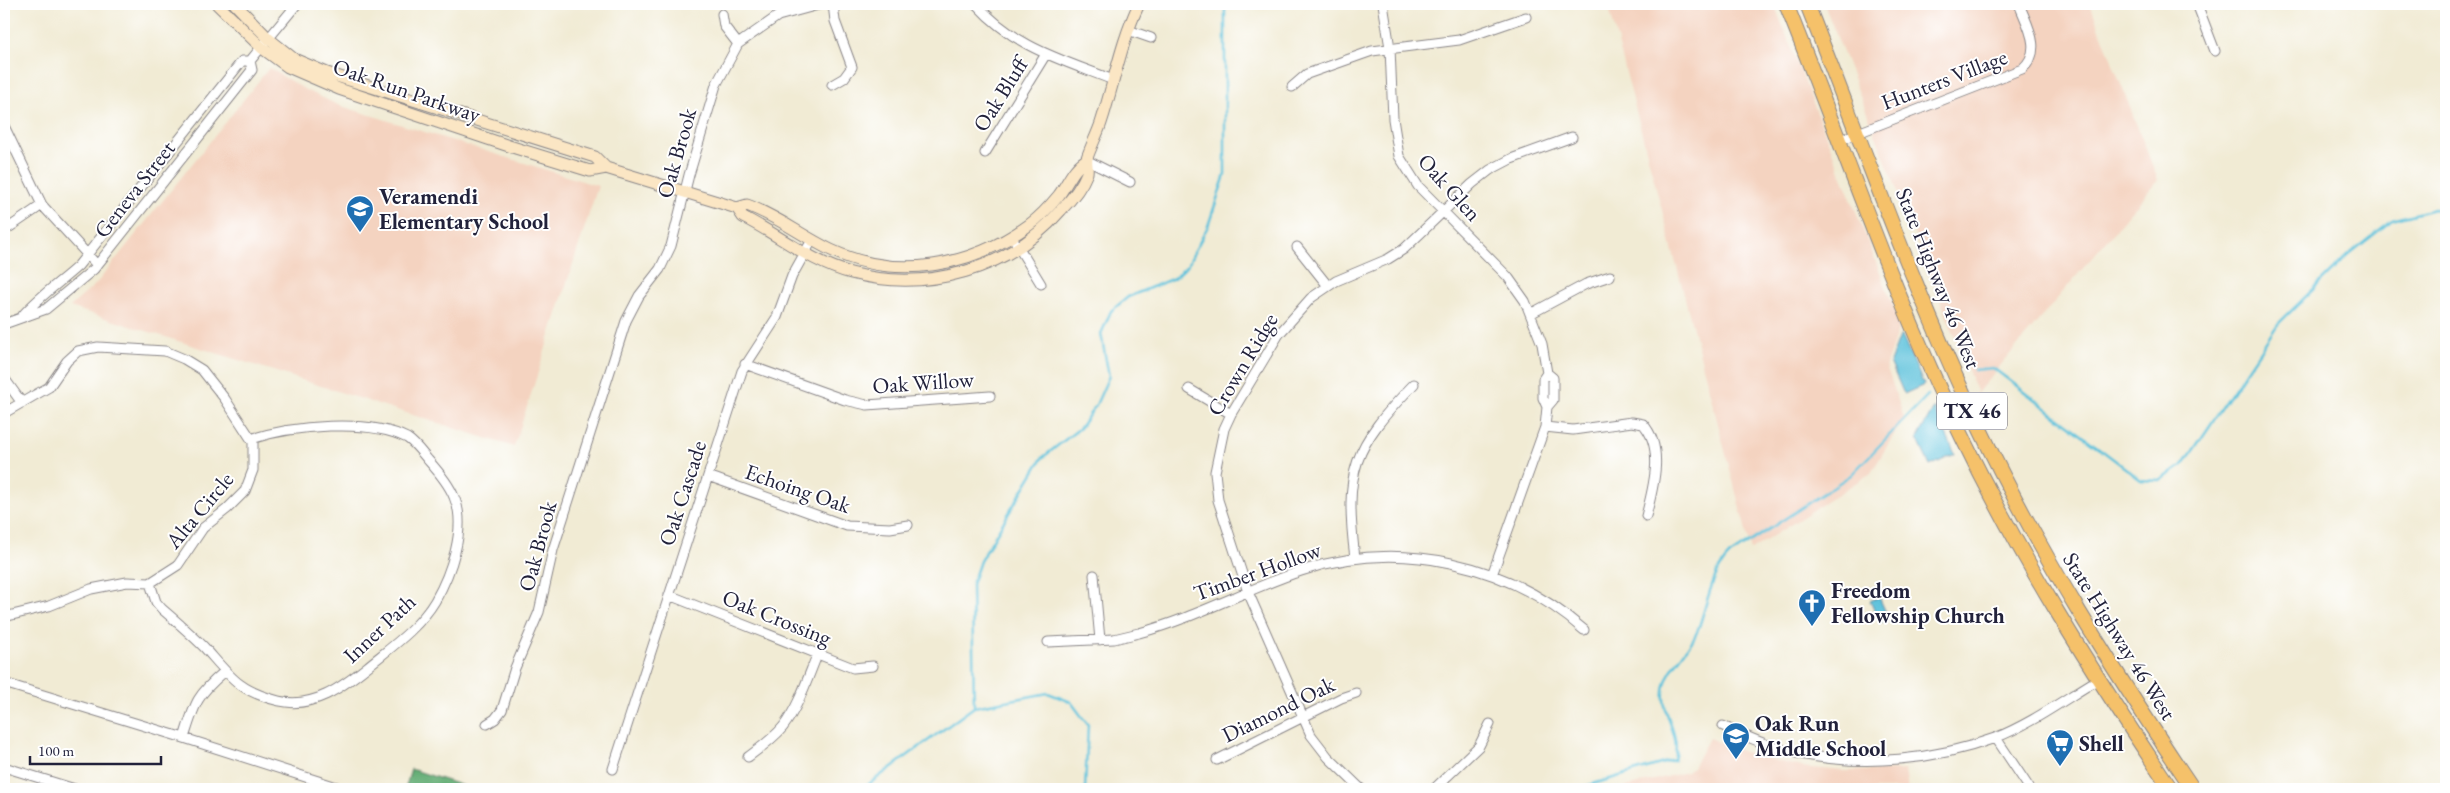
<svg xmlns="http://www.w3.org/2000/svg" width="2450" height="793" font-family="'EB Garamond',serif">
<style>
.built{fill:#f4d3c0}
.forest{fill:#64ad74;stroke:#436858}
.water{fill:#5ec2dc;stroke:#40728c}
.lines{fill:none;stroke-linecap:round;stroke-linejoin:round}
.stream{stroke:#5ec2dc;stroke-width:2.5}
.street-casing{stroke:#8a8688;stroke-width:11}
.secondary-casing{stroke:#8a8688;stroke-width:13}
.primary-casing{stroke:#8a8688;stroke-width:16}
.street{stroke:#fff;stroke-width:9}
.secondary{stroke:#fbe6c4;stroke-width:11}
.primary{stroke:#f5c16b;stroke-width:14}
.labels{text-anchor:middle;stroke-width:4;stroke-linejoin:round;paint-order:stroke}
.shield{fill:#fff;stroke:#646476;stroke-width:1}
.shield-label{font-size:21px;font-weight:bold;fill:#22223b}
.street-label{font-size:22px;fill:#22223b;stroke:#fff}
.poi-label{font-size:22px;font-weight:bold;fill:#22223b;stroke:#fff;text-anchor:start}
</style>
<rect width="100%" height="100%" fill="#fff"/>
<filter id="ink" filterUnits="userSpaceOnUse"><feTurbulence type="fractalNoise" baseFrequency=".02" numOctaves="2"/><feDisplacementMap in="SourceGraphic" scale="10" xChannelSelector="R" yChannelSelector="G"/><feConvolveMatrix kernelMatrix="1 2 1 2 8 2 1 2 1" color-interpolation-filters="sRGB"/></filter>
<filter id="wash" filterUnits="userSpaceOnUse"><feTurbulence type="fractalNoise" baseFrequency=".0096" numOctaves="4" result="noise"/><feDisplacementMap in="SourceGraphic" scale="20" xChannelSelector="R" yChannelSelector="G"/><feGaussianBlur stdDeviation="1.12" result="paint"/><feColorMatrix in="noise" values="0 0 0 0 0 0 0 0 0 0 0 0 0 0 0 0 0 1.4 0 .05"/><feComposite in="paint" operator="in"/></filter>
<g filter="url(#wash)">
<rect width="100%" height="100%" fill="#f1ebd4"/>
<path class="built" d="M1608 4H1774L1900 323 1886 365 1904 418 1871 473 1751 550Z
M1824 4H2090L2158 180 1977 393Z
M269 68 304 89 338 105 598 186 514 447 70 307 96 284Z
M1709 738 1749 754 1802 767 1845 771 1905 770 1908 789H1617L1687 772 1693 767Z"/>
<path class="forest" d="M411 769 473 789H405Z"/>
<path class="water" d="M1902 335 1924 385 1904 394 1890 362 1900 336Z
M1934 408 1955 454 1930 466 1917 438Z
M1879 597 1889 619 1880 623 1870 601Z"/>
<g class="lines">
<path class="stream" d="M1974 370 1993 368 2141 480 2160 481 2184 464 2278 324 2348 255 2392 220 2434 209 2446 210
M974 707 972 584 980 561 1042 458 1080 428 1096 405 1109 376 1101 334 1111 311 1128 297 1174 278 1187 266 1208 226 1225 175V4
M862 789 974 707 1048 693 1071 702 1088 725 1085 789
M1576 789 1674 760C1681 737 1666 721 1664 700 1661 671 1687 655 1697 632 1707 607 1710 574 1730 555L1851 475 1928 395"/>
</g>
</g>
<g filter="url(#ink)">
<g class="lines">
<g class="street-casing">
<path id="street" d="M976 4C1016 48 1060 59 1113 80
M1383 4 1390 48 1393 119 1399 156 1418 186 1508 277 1525 301 1542 344 1547 373 1543 379V398L1547 407 1545 427 1492 575
M2197 4 2215 51
M722 14 724 26 738 44
M1128 30 1151 38
M250 61 297 4
M832 85 844 78 852 67 835 21 833 4
M1292 87 1307 74 1372 51 1459 40 1526 17
M4 126 42 205 97 265
M1840 140 2022 69C2044 51 2027 25 2019 4
M985 153 1046 54
M1086 160 1130 182
M4 231 42 205
M1016 243 1041 284
M1297 247 1328 286
M1532 313 1586 284 1610 276
M23 315C40 296 59 283 78 266L242 61H250
M4 324 46 309 94 269 252 70 250 61
M745 364 845 400 867 405 990 396
M1547 373 1553 378V400L1547 407
M4 378 22 403
M1189 389 1231 414
M4 413 49 387 67 361 78 351 98 347 165 351 184 359 202 370 225 399 253 442V470L245 491 227 509 203 528 178 565 150 583 127 582 91 589 49 606 4 617
M1545 427 1573 430 1632 422 1643 424C1665 448 1653 488 1646 516
M708 476 847 526 890 528 908 525
M1355 558C1344 470 1353 447 1414 384
M1094 575 1100 640
M150 583 156 602 162 609C176 621 191 634 204 647 230 676 238 691 279 701 313 709 342 687 367 667 390 648 419 628 435 601 450 575 468 527 454 497 449 484 437 470 428 460 422 453 415 443 407 438 369 418 291 426 251 439
M669 595 853 668 873 666
M1048 642 1114 639 1139 633C1195 618 1247 589 1301 571 1399 538 1508 563 1584 630
M4 683 184 738 343 789
M487 724 495 719 502 710 515 668 539 612 553 550 626 321 639 296 660 269 671 246 689 175 716 85 738 44 778 16 822 4H835
M1723 726C1748 737 1773 749 1801 754 1864 767 1935 760 1995 738 2031 724 2065 699 2097 680
M184 738C195 703 196 696 224 672
M1996 738 2030 789
M748 757C760 748 773 739 783 727 799 706 808 677 818 653
M1217 760 1341 698 1356 693
M4 767 75 789
M613 769 742 371 777 317 792 276 812 240
M1361 789 1328 757 1311 735 1248 592 1218 500 1215 472 1224 429 1231 414 1279 334 1311 298 1336 281 1388 259 1404 249 1472 184 1490 170 1511 159 1572 137
M1434 789 1479 746 1490 724"/>
</g>
<g class="secondary-casing">
<path id="secondary" d="M217 4 262 48 288 67 339 89 509 146 590 171 606 168
M235 4 269 39 294 59 327 73 595 157 606 168 737 208 747 205C777 216 802 236 831 250 897 281 971 267 1029 225 1040 217 1050 206 1059 195 1068 183 1073 168 1086 160
M737 208 743 217C779 235 812 263 851 273 926 293 1010 270 1061 210 1071 200 1082 186 1087 173 1088 168 1086 163 1087 158 1091 146 1097 135 1101 123 1114 83 1121 42 1139 4"/>
</g>
<g class="primary-casing">
<path id="primary" d="M1786 4C1844 148 1894 297 1962 437 2022 561 2094 675 2171 789
M1807 4C1863 146 1914 291 1980 429 2040 555 2115 673 2193 789"/>
</g>
<use href="#street" class="street"/>
<use href="#secondary" class="secondary"/>
<use href="#primary" class="primary"/>
</g>
</g>
<defs>
<g id="school-pin" transform="scale(1.4375)"><path d="M0 17L-7.5 6A9.5 9.5 0 1 1 7.5 6Z" fill="#1f6fb2" stroke="#fff"/><path d="M0-5L7-2L0 1L-7-2ZM-4 1L0 2.5L4 1V4Q0 6-4 4Z" fill="#fff"/></g>
<g id="church-pin" transform="scale(1.4375)"><path d="M0 17L-7.5 6A9.5 9.5 0 1 1 7.5 6Z" fill="#1f6fb2" stroke="#fff"/><path d="M-1.2-6h2.4v3.5h3.3v2.4h-3.3V6h-2.4V-.1h-3.3v-2.4h3.3Z" fill="#fff"/></g>
<g id="supermarket-pin" transform="scale(1.4375)"><path d="M0 17L-7.5 6A9.5 9.5 0 1 1 7.5 6Z" fill="#1f6fb2" stroke="#fff"/><path d="M-6-5.5h2.5l.6 2H6L4.5 2H-2.5L-4.4-4H-6ZM-1.5 3.2a1.3 1.3 0 1 0 .1 0ZM3 3.2a1.3 1.3 0 1 0 .1 0Z" fill="#fff"/></g>
</defs>
<g fill-rule="evenodd">
<use href="#school-pin" x="360" y="209"/>
<use href="#church-pin" x="1812" y="603"/>
<use href="#school-pin" x="1736" y="736"/>
<use href="#supermarket-pin" x="2060" y="743"/>
</g>
<g class="labels">
<rect class="shield" x="1937" y="392.5" width="70" height="37" rx="4"/>
<g class="shield-label">
<text x="1972" y="418">TX 46</text>
</g>
<g class="street-label">
<text transform="translate(1944 79) rotate(-21)" y="8">Hunters Village</text>
<text transform="translate(407 90) rotate(19)" y="8">Oak Run Parkway</text>
<text transform="translate(1000 94) rotate(-58)" y="8">Oak Bluff</text>
<text transform="translate(676 153) rotate(-74)" y="8">Oak Brook</text>
<text transform="translate(1450 187) rotate(48)" y="8">Oak Glen</text>
<text transform="translate(134 189) rotate(-52)" y="8">Geneva Street</text>
<text transform="translate(1939 278) rotate(68)" y="8">State Highway 46 West</text>
<text transform="translate(1242 364) rotate(-59)" y="8">Crown Ridge</text>
<text transform="translate(923 382) rotate(-4)" y="8">Oak Willow</text>
<text transform="translate(798 488) rotate(19)" y="8">Echoing Oak</text>
<text transform="translate(682 493) rotate(-72)" y="8">Oak Cascade</text>
<text transform="translate(199 510) rotate(-50)" y="8">Alta Circle</text>
<text transform="translate(537 546) rotate(-75)" y="8">Oak Brook</text>
<text transform="translate(1257 571) rotate(-20)" y="8">Timber Hollow</text>
<text transform="translate(777 617) rotate(22)" y="8">Oak Crossing</text>
<text transform="translate(379 628) rotate(-43)" y="8">Inner Path</text>
<text transform="translate(2120 636) rotate(58)" y="8">State Highway 46 West</text>
<text transform="translate(1278 709) rotate(-26)" y="8">Diamond Oak</text>
</g>
<g class="poi-label">
<text x="379" y="204">Veramendi<tspan x="379" dy="25">Elementary School</tspan></text>
<text x="1831" y="598">Freedom<tspan x="1831" dy="25">Fellowship Church</tspan></text>
<text x="1755" y="731">Oak Run<tspan x="1755" dy="25">Middle School</tspan></text>
<text x="2079" y="751">Shell</text>
</g>
</g>
<rect width="2450" height="793" fill="none" stroke="#fff" stroke-width="20"/>
<path d="M30 756v8h131v-8" fill="none" stroke="#22223b" stroke-width="2.5"/>
<text x="38" y="756" font-size="15" fill="#22223b" stroke="#ffffff" stroke-width="4" paint-order="stroke">100 m</text>
</svg>
